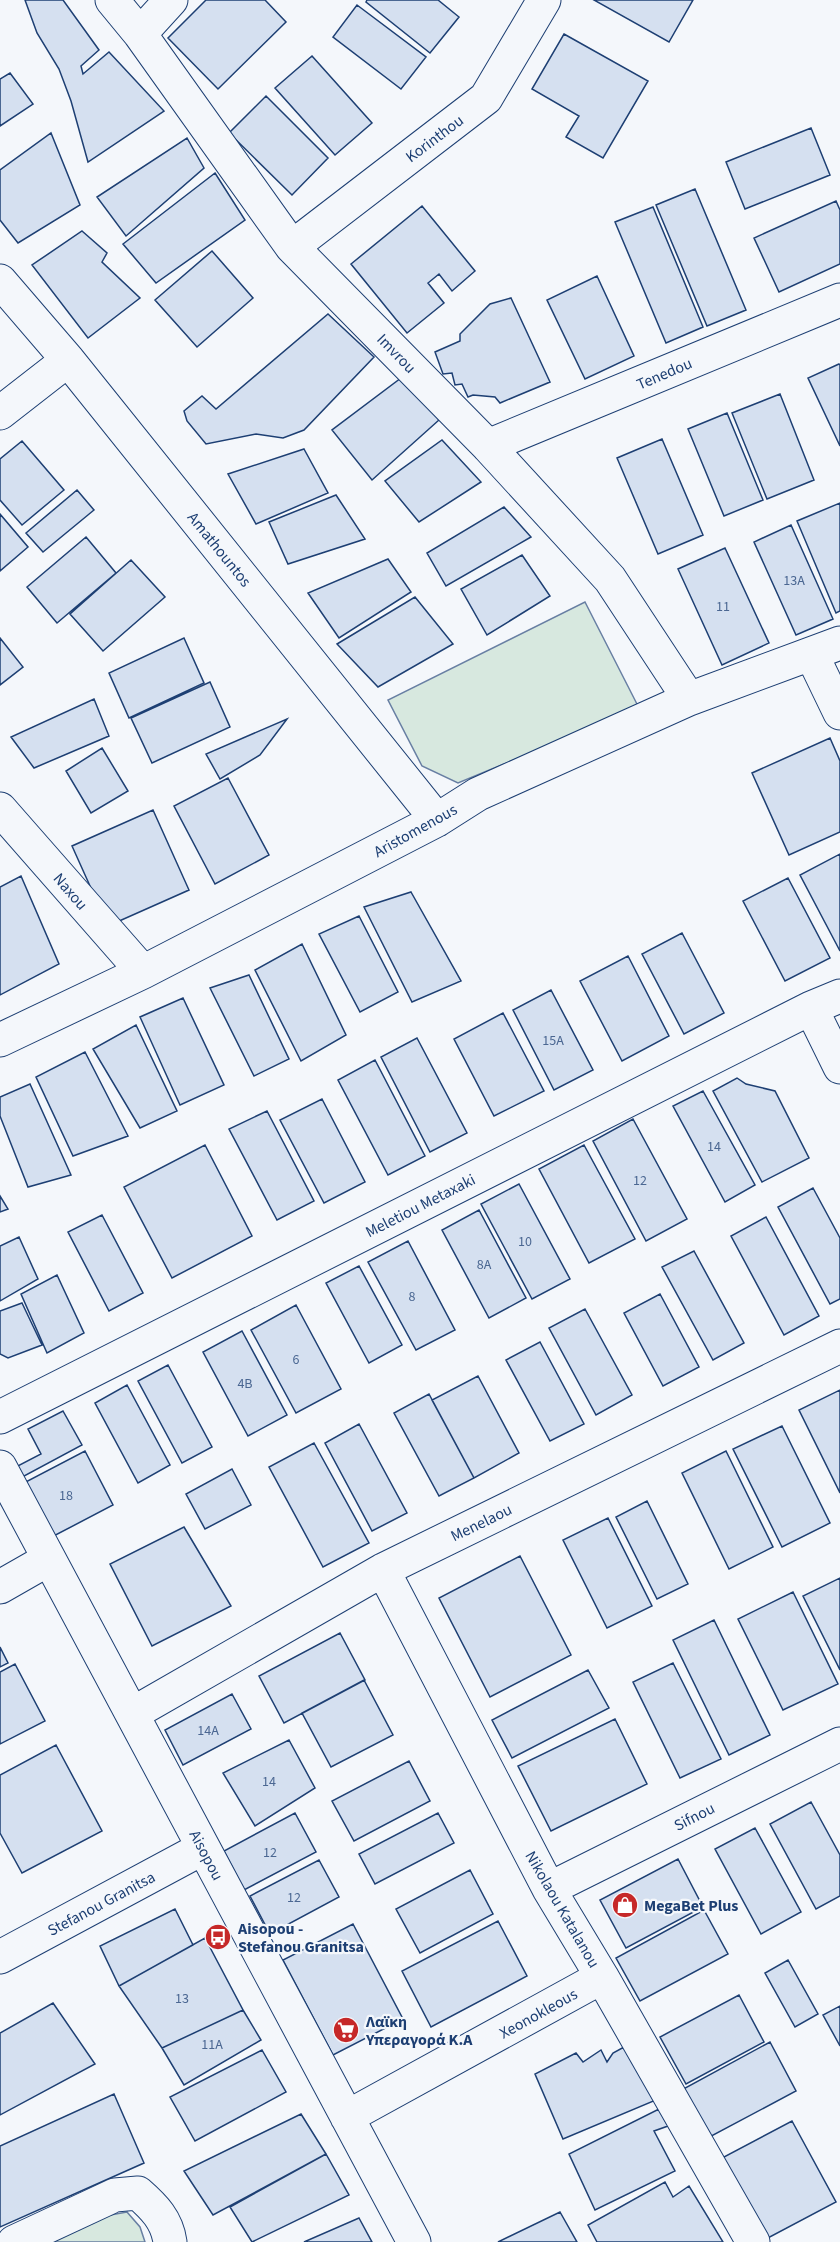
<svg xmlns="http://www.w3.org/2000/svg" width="840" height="2242" font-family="'Source Sans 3',sans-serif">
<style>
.green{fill:#d7e8df;stroke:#687fa3;stroke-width:1.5}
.building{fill:#d5e0f0;stroke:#1d3f73;stroke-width:1.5}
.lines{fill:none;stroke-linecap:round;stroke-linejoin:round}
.minor-casing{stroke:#1d3f73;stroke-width:35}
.minor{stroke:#f4f7fb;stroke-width:33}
.labels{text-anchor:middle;stroke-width:4.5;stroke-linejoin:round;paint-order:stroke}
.number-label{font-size:14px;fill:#4b6792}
.street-label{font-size:16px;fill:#1d3f73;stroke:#f4f7fb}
.poi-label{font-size:16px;font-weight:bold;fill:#1d3f73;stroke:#f4f7fb;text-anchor:start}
</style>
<rect width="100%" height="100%" fill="#f4f7fb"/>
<path class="green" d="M585 602 639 708 458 783 422 766 388 700Z
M127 2212 140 2227 145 2242H39L88 2219Z"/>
<path class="building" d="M25 0H63L99 50 81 66 83 74 109 52 164 111 88 162 71 101 59 69 37 33Z
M206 0H265L286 22 218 89 168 38Z
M367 0H438L459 17 430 53 366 2Z
M594 0H693L669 42Z
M357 5 426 57 401 89 333 37Z
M564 34 648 81 603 158 566 137 579 116 532 89Z
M312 56 372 123 335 155 275 88Z
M10 73 33 104 0 126V79Z
M266 96 328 158 292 195 229 133Z
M811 128 830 175 745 209 726 162Z
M51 133 80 205 18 243 0 220V170Z
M187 138 204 168 126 236 97 197Z
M215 173 245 220 156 283 123 244Z
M695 189 746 310 707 326 656 205Z
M836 201 840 210V264L779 292 754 238Z
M422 206 475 271 452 291 439 274 428 283 444 303 407 333 351 264Z
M653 207 703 327 666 343 615 222Z
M82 231 107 253 102 262 140 298 88 338 32 265Z
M212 251 253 298 197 347 155 300Z
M597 276 634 356 585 379 547 300Z
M511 298 550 382 500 403 495 397 473 395 468 397 462 384 455 385 452 373 443 374 435 352 460 341V334L490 304Z
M328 314 374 357 304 430 283 438 256 434 206 444 187 421 184 411 202 396 216 409Z
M839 364 840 365V446L808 378Z
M405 375 439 420 372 480 332 430Z
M780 394 814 480 767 499 732 413Z
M727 413 763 500 724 516 688 429Z
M662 439 703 535 658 554 617 458Z
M442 440 481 482 419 522 385 481Z
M22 441 64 490 22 525 0 500V459Z
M304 449 328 493 256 524 228 474Z
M77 490 94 510 43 552 26 533Z
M336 495 365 539 288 564 269 522Z
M840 503V611L836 613 797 521Z
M504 507 531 537 446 586 427 553Z
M0 514 28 547 0 571Z
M791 525 833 619 796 635 754 542Z
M86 537 116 573 57 623 27 587Z
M725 548 769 643 722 665 678 569Z
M522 555 550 596 487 635 461 589Z
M388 559 411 592 339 638 308 593Z
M131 560 165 597 103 651 70 614Z
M415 597 453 644 378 687 337 644Z
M0 638 23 667 0 685Z
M184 638 204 683 129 718 109 673Z
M210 682 230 727 152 763 131 718Z
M94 699 109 736 34 768 11 737Z
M287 719 260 755 220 779 206 754Z
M830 738 840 761V832L789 855 752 773Z
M102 748 128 791 91 813 66 771Z
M228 778 269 855 215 884 174 806Z
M153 810 189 890 108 926 72 846Z
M840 854V951L800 875Z
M21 876 59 964 0 995V887Z
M788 878 830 958 785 981 743 901Z
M411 892 461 981 412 1002 364 907Z
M359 916 398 992 360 1012 319 934Z
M682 933 724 1013 684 1034 642 954Z
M302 944 346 1035 301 1061 255 970Z
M628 956 669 1036 622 1061 580 981Z
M249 975 289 1059 254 1076 210 988Z
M551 990 593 1070 554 1090 513 1010Z
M183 998 224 1085 180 1105 140 1017Z
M503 1013 544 1091 494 1116 454 1039Z
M136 1025 177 1111 140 1128 93 1049Z
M417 1038 467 1133 430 1152 381 1057Z
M85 1052 128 1136 73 1156 36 1077Z
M375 1060 425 1156 388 1175 338 1080Z
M737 1078 746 1084 775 1091 809 1158 762 1182 713 1091Z
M30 1084 71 1175 28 1187 0 1116V1097Z
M703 1091 755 1185 725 1202 673 1106Z
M322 1099 365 1182 324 1203 280 1120Z
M267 1111 314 1201 277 1220 229 1129Z
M633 1119 687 1219 646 1241 593 1141Z
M205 1145 252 1236 172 1278 124 1187Z
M584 1145 635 1239 589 1263 539 1169Z
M519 1184 570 1279 532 1299 481 1204Z
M813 1188 840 1238V1299L830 1304 778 1207Z
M0 1196 8 1209 0 1212Z
M479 1210 526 1298 489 1318 442 1230Z
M102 1215 143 1293 109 1311 68 1232Z
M766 1217 819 1316 784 1335 731 1236Z
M19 1237 38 1279 0 1301V1246Z
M408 1241 455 1330 416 1350 368 1262Z
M694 1251 744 1343 713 1360 662 1267Z
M359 1266 402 1345 369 1363 326 1283Z
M57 1275 84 1333 47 1353 21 1294Z
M660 1294 699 1367 663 1386 624 1313Z
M22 1303 42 1345 8 1358 0 1354V1311Z
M296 1305 341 1389 296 1413 251 1330Z
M585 1309 632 1395 596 1415 549 1328Z
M242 1331 287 1415 248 1436 203 1352Z
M540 1342 584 1424 550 1441 506 1360Z
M168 1365 212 1447 182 1463 138 1381Z
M478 1376 519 1453 474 1478 432 1400Z
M127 1385 170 1465 138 1483 95 1403Z
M840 1390V1493L799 1410Z
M429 1394 474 1478 439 1496 394 1413Z
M63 1411 82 1445 13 1482 8 1471 41 1454 28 1429Z
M359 1424 407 1513 372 1531 325 1443Z
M782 1426 830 1523 782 1547 733 1449Z
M314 1443 369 1543 323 1567 269 1467Z
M85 1451 113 1505 46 1540 18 1486Z
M726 1451 773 1547 729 1569 682 1473Z
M232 1469 251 1505 205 1529 186 1494Z
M647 1501 688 1584 657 1599 616 1517Z
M608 1518 652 1606 607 1628 563 1540Z
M184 1527 231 1606 152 1646 110 1564Z
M520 1556 571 1655 490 1697 439 1598Z
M840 1578V1670L803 1596Z
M793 1592 838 1684 783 1710 738 1619Z
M714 1620 770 1735 729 1755 673 1640Z
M340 1633 365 1680 284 1723 259 1676Z
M0 1647 8 1663 0 1667Z
M673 1663 721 1759 680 1778 633 1682Z
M15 1664 45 1721 0 1744V1672Z
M588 1670 609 1708 512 1758 492 1720Z
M364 1680 393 1735 331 1767 302 1713Z
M232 1694 251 1729 183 1765 165 1730Z
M615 1719 647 1784 551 1831 518 1766Z
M289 1740 315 1788 255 1826 223 1773Z
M56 1745 102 1831 22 1873 0 1833V1775Z
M409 1761 430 1801 354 1841 332 1801Z
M811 1802 840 1855V1896L816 1909 770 1824Z
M295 1813 316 1852 244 1890 224 1851Z
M438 1813 454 1843 375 1884 359 1854Z
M755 1828 801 1912 761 1934 715 1849Z
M678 1859 703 1907 626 1948 600 1900Z
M319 1860 339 1897 270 1934 250 1896Z
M470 1870 493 1914 420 1953 396 1909Z
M175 1909 193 1945 119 1986 100 1946Z
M704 1910 728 1954 640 2001 616 1958Z
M498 1921 527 1976 431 2027 402 1971Z
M353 1924 403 2019 333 2055 283 1960Z
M205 1938 243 2010 162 2048 119 1986Z
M788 1960 818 2014 795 2027 765 1973Z
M739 1995 764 2042 686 2084 660 2037Z
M53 2003 95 2064 0 2115V2033Z
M840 2006V2046L823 2015Z
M243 2010 261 2040 184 2085 162 2048Z
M770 2042 796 2091 702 2141 676 2093Z
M624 2047 656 2100 563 2139 535 2074 576 2053 583 2062 601 2050 607 2062 613 2053Z
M262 2050 286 2092 195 2141 170 2097Z
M114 2094 144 2163 0 2227V2146Z
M659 2109 668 2126 654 2131 675 2171 595 2210 569 2154Z
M301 2114 326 2154 213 2215 184 2171Z
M792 2121 836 2202 766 2239 722 2158Z
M326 2154 349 2195 252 2242 230 2207Z
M665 2182 673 2197 689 2186 723 2242H597L588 2225Z
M560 2212 577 2242H498Z
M359 2218 372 2242H304Z"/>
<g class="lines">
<g class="minor-casing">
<path id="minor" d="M112 0 140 34 292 247 488 446 610 579 689 699
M140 34 171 0
M292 247 486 98 544 0
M0 281 68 360 437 820
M0 413 68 360
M488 446 840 300
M812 655 840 713
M0 809 143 972
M811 1008 840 1067
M0 1040 143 972 437 820 478 794 689 699 840 643
M0 1417 811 1008 840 996
M0 1467 414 2242
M383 1570 549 1889 602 1977 753 2242
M0 1587 49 1559
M132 1714 383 1570 840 1346
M549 1889 840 1744
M0 1957 203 1848
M347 2117 602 1977
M14 2242 115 2195 138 2193C154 2207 167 2220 170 2242"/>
</g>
<use href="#minor" class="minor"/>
</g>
<defs>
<g id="shop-disc" transform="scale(1.35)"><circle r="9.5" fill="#c62828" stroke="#f4f7fb"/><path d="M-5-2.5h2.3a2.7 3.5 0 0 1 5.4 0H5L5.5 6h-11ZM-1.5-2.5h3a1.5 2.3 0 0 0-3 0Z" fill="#fff"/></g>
<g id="bus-disc" transform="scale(1.35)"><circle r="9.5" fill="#c62828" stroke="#f4f7fb"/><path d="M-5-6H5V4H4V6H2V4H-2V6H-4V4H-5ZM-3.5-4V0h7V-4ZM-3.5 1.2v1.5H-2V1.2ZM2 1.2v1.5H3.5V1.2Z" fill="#fff"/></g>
<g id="supermarket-disc" transform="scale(1.35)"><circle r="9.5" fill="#c62828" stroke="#f4f7fb"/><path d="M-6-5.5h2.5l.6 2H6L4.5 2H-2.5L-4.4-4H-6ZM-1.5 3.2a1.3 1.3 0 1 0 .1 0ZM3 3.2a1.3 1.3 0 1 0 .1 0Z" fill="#fff"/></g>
</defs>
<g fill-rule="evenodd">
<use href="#shop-disc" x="625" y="1905"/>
<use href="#bus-disc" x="218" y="1937"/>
<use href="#supermarket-disc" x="346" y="2030"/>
</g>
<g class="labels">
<g class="number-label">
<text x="794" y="585">13A</text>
<text x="723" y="611">11</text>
<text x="553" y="1045">15A</text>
<text x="714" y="1151">14</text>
<text x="640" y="1185">12</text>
<text x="525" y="1246">10</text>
<text x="484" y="1269">8A</text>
<text x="412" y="1301">8</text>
<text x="296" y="1364">6</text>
<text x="245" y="1388">4B</text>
<text x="66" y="1500">18</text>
<text x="208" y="1735">14A</text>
<text x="269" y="1786">14</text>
<text x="270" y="1857">12</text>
<text x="294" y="1902">12</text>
<text x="182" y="2003">13</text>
<text x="212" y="2049">11A</text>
</g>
<g class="street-label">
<text transform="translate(434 138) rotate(-37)" y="6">Korinthou</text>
<text transform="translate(397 353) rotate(46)" y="6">Imvrou</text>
<text transform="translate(664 373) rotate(-23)" y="6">Tenedou</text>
<text transform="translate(220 549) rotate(51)" y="6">Amathountos</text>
<text transform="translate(415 830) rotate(-29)" y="6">Aristomenous</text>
<text transform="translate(71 891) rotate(49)" y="6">Naxou</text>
<text transform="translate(420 1205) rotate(-27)" y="6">Meletiou Metaxaki</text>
<text transform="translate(481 1522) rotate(-26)" y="6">Menelaou</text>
<text transform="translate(694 1816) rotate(-27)" y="6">Sifnou</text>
<text transform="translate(207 1855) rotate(62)" y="6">Aisopou</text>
<text transform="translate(101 1903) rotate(-28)" y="6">Stefanou Granitsa</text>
<text transform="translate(563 1909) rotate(60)" y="6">Nikolaou Katalanou</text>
<text transform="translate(538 2013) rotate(-29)" y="6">Xeonokleous</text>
</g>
<g class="poi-label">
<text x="644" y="1911">MegaBet Plus</text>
<text x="238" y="1934">Aisopou -<tspan x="238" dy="18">Stefanou Granitsa</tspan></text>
<text x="366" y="2027">Λαϊκη<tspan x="366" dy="18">Υπεραγορά Κ.Α</tspan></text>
</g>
</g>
</svg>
